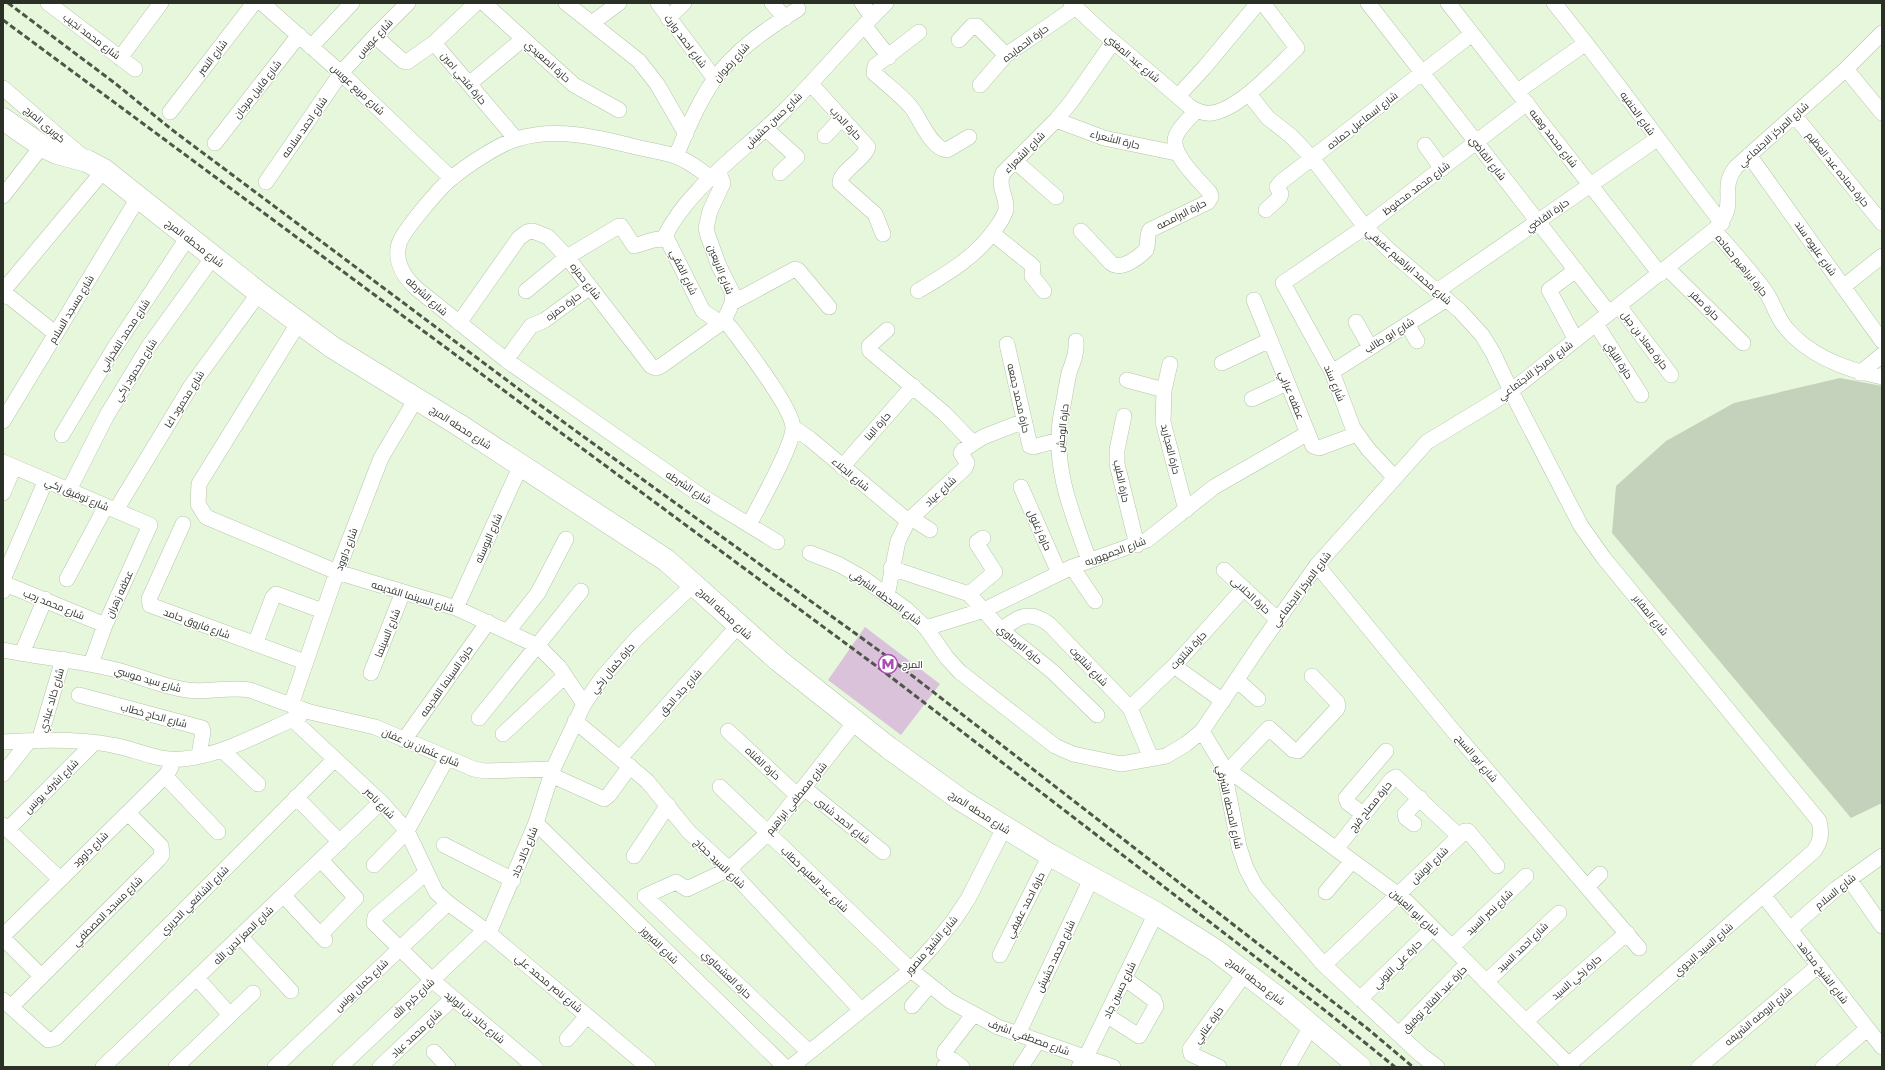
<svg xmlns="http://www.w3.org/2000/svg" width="1885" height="1070" font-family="'Source Serif 4',Cairo,serif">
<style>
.green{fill:#c4d1bb}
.building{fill:#dac2db}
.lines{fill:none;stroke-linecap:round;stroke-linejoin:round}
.street-casing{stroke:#b6c5ab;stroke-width:16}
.secondary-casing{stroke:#b6c5ab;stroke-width:23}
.street{stroke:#fff;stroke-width:15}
.secondary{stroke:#fff;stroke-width:22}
.rail{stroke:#4e5649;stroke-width:3;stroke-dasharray:6 3;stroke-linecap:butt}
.labels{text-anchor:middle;stroke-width:3;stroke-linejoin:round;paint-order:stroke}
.street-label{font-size:10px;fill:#2a3026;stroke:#fefefe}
.poi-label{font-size:10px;fill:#2a3026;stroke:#fefefe;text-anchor:start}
</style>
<rect width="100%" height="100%" fill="#e7f7dc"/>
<path class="green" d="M1840 378 1882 386V803L1851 818 1612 533 1616 486 1666 441 1734 403Z"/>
<path class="building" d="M865 627 940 684 901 735 828 680Z"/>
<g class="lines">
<g class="street-casing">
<path id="street" d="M48 3 135 69
M262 3 341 73 451 178
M484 3 574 85 619 110
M566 3 639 61 657 84 686 134
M658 3 715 79
M772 3 785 18
M862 3 872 17
M1071 3 1100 30 1189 106C1196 111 1203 114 1212 113 1240 109 1277 67 1297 48L1263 3
M1368 3 1609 313
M1448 3 1660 274
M1554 3C1612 74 1665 150 1722 223
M668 18 684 3
M592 23 619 3
M864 25 889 57
M919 32 875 66 874 73C886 84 901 95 911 107 920 118 931 149 947 150L969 137
M375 36 403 61 407 62 434 43 476 3
M959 40 972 26H977L1006 55
M434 43 516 139
M311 47 352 3
M120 58 161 3
M1846 69 1882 113
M469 84 523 39
M811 84 868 147C865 159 839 172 840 183L875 214 883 234
M980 85 1006 55 1076 7
M3 88 84 158
M1518 91 1586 43
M1249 94 1268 118 1291 136 1312 158 1365 227 1389 250 1460 311 1482 335 1493 353 1511 391 1581 526 1603 557 1819 821C1822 833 1821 841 1814 851L1566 1067
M1178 96 1204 68 1258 3
M170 112 254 3
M1794 115 1882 223
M1056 120 1104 138 1176 153
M766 129 797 157 780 173
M825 136 842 118
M215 143 299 35
M1425 145 1442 169
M1749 155 1882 341
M676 156C687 130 698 103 714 80 736 49 767 29 798 9
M1015 161 1056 197
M718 171 723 183 710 211 706 228 708 236 719 266 733 294 732 303 724 321
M711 178C700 170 688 160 675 156 662 152 649 150 636 147 597 137 556 127 517 139 499 144 466 166 452 178 441 186 402 232 399 244 394 262 405 278 417 289L506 360 700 495 777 542
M266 182 341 73 375 36 408 3
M3 196 42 146
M1266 210 1280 197 1281 194 1277 187 1281 182 1472 34
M1714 230C1731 249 1748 268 1763 288 1773 300 1776 317 1786 328 1810 357 1847 370 1882 377
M1081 231 1111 263C1121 271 1138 258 1146 250 1149 243 1146 237 1150 230L1208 202 1211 197 1210 193C1199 180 1169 153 1176 136 1180 126 1190 118 1196 111
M992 233 1033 266 1032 276 1044 291
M664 238C687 189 743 152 782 113 818 78 850 38 886 3
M1667 268 1743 343
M1843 287 1882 256
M3 291 104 170
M526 291 567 257 619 226H621L634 246C644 244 658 235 668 241L703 311 716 320 724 321 731 328C745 347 793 409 793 428 793 446 759 505 749 525
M918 291C948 273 976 257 996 228 1000 222 1005 216 1006 209 1007 196 997 187 1003 173L1056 120 1071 102 1113 42
M1437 291 1657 139
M3 295 11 298 56 334
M1254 300 1313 446 1319 448 1357 434
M732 303 795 269 798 270 829 307
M1619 306 1671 375
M299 322 199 484 198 504 206 517 337 572 456 608 538 646 559 667 584 704
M1356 322 1370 347
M459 323 519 238 527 232 533 231 548 237 567 257 651 366 656 368 661 366 724 321
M1407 324 1417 341
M1596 324 1641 395
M887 330 869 346 870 351 944 413 973 443
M1576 340 1549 290 1576 270
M1076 341C1077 353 1073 362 1069 373 1066 387 1064 402 1061 415 1052 467 1072 513 1089 560
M1007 344 1030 446 1033 447 1059 440
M506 360 531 326 545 320 590 287
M1222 363 1270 340
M1170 364 1164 390 1163 422 1186 510
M1332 372 1447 299
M1860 373 1882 355
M1127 380 1164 390
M1252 399 1287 383
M1124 416 1117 450V464L1137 545
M3 421 138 198
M793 427 810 439 908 521
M62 435 113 350 188 237
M3 462 150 525 105 625 91 664
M842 467 913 386
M1394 477 1368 449 1353 428 1332 372 1283 283 1365 227 1527 103
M1021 487 1059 573
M69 490 107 415 149 346 213 257
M3 493 14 467
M116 510 191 386 259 293
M911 518 930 530
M183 524 149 599 150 605 305 662
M810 553 838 564 863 578 906 609 926 628 947 658 960 672 1055 746 1073 754 1121 764 1166 756 1186 744 1202 731 1262 642 1317 565 1427 442 1511 391 1714 230C1741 204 1717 190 1736 167L1846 69 1882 33
M1317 565 1450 727 1639 948
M1072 567 1095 601
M891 568 969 594 1001 630 1053 672 1097 715
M1224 570 1278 620
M67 579 106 506
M3 583 105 625
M3 591 6 585 4 577 46 480
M969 594 995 572 977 544V542L983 538
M887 596 898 541 908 521 965 468 967 463 961 453 963 450 983 437 1024 421
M456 608 520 467
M926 628 984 610 1072 567 1147 540 1214 487 1308 433
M1001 630C1018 617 1029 609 1049 624L1130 708 1151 758
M508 631 538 593 566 539
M255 644 273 597 276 594 323 611
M3 650C41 658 79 660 117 670 140 676 163 687 187 690 208 693 229 686 250 690L310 712 375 727 474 769 485 771 553 769
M22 653 45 599
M1174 666 1223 701
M371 673 403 592
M1237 680 1258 699
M79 695 202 728 203 732 199 755
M291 705 337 572 381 458 416 399
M1130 708 1174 666 1244 588
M479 718 581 591
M292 719 381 802 407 831 436 892 448 903 485 930 648 1067
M575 721 647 781 689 832 729 869 861 1010
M728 731 798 796
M1202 731 1223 766 1239 847 1246 868 1256 887 1324 965 1421 1055 1437 1067
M503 734 565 676
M404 740 488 622
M39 741 63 659
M3 742C35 740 81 739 112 745 136 749 159 762 183 759 224 755 262 732 300 716
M222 750 258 784
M621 757 738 626
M1223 766 1404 899 1569 1065
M1229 770 1269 728 1293 750 1298 751 1337 709 1338 706 1337 702 1312 676
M3 774 29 741
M551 775 604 799 609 795 630 766
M165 776 218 832
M720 787 911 970 950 1001 998 1027 1113 1067
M804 788 883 852
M296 797 340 842
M1363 814 1348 803 1346 798 1386 751
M536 823 785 1067
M1414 824 1406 818 1405 814 1420 798
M3 825 60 879
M8 829 94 743
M444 845 513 880
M1336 849 1392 779 1396 777 1459 836
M634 856 668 805
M374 865 407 831 447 758
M426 873 375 917 374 923 432 980 535 1067
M1849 879 1882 926
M1587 887 1600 874
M1326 892 1352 861
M284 896 325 940
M1764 896 1882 1047
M1790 929 1837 888 1882 856
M489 933 536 823 553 769 584 704 602 678 637 638 694 584
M320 935 356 898 321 860
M3 936 167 774 171 767V760
M241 937 291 991
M3 938 41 976
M1452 947 1526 876
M1000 955 1050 855
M1324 965 1465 831H1468L1497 866
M197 978 230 1015
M1486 982 1559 913
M1360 999 1433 928
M3 1000 48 1040 56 1038 335 759
M912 1006 929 986
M11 1007 159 859 162 855 161 846 128 813
M1106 1015 1139 1036 1156 1006 1154 1000 1124 978
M1526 1021 1627 933
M1018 1034 1092 877
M1399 1034 1468 963
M567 1039 587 1016
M434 1052 448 1067
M809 1052 645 896 676 882 687 889 729 869 768 833 855 722
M949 1059 953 1060 962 1067
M103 1067 381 802
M176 1067 253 993
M275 1067 448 903
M340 1067 485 930
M380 1067 453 998
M791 1067 911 970 933 946 954 920 968 899 1004 828
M944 1067 949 1059 944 1054 945 1051 973 1015
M1021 1067 1038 1041
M1079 1067 1086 1057 1156 913
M1219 1067 1195 1056 1191 1054 1190 1049 1246 972
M1288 1067 1311 1026
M1699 1067 1818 966
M1823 1067 1867 1029"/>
</g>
<g class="secondary-casing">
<path id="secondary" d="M3 119 42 146 57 153 87 161 104 170 259 293 332 347 459 425 666 560 778 660 889 748 961 800 1050 855 1156 913 1215 950 1282 1001 1360 1067"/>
</g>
<use href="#street" class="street"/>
<use href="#secondary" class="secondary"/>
<path class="rail" d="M8 3 116 84 171 129 540 405 892 660 1368 1029 1413 1067
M3 20 883 671 1327 1012 1395 1067"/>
</g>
<defs>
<g id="metro-ring" transform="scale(1)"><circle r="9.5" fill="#fefefe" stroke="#ac4cb4" stroke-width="1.5"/><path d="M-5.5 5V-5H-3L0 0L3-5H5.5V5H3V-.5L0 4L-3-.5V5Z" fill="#ac4cb4"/></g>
</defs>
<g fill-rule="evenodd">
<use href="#metro-ring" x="888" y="664"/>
</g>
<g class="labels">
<g class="street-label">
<text transform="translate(92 36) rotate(37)" y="4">شارع محمد نجيب</text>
<text transform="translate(374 38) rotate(-47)" y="4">شارع عويس</text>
<text transform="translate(686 41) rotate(53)" y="4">شارع احمد وارث</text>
<text transform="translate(1025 43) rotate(-37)" y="4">حارة الحمايده</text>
<text transform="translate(212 57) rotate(-52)" y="4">شارع النصر</text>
<text transform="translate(1133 58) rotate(40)" y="4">شارع عبد المغني</text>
<text transform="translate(548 61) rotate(42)" y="4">حارة الصعيدي</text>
<text transform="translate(731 62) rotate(-48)" y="4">شارع رضوان</text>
<text transform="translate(464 78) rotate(50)" y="4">حارة فتحي امين</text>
<text transform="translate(257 89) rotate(-52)" y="4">شارع قابيل مرجان</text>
<text transform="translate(358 89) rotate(43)" y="4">شارع مربع عويس</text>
<text transform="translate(1638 113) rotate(54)" y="4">شارع الحنفيه</text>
<text transform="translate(773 120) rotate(-44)" y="4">شارع حسن حشيش</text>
<text transform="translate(1362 120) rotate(-38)" y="4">شارع اسماعيل حماده</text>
<text transform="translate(846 123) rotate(47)" y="4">حارة الدرب</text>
<text transform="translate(45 124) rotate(41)" y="4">كوبرى المرج</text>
<text transform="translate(304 127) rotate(-55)" y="4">شارع احمد سلامه</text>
<text transform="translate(1773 134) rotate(-42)" y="4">شارع المركز الاجتماعي</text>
<text transform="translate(1554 138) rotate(52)" y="4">شارع محمد وهبه</text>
<text transform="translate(1115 139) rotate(14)" y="4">حارة الشعراء</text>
<text transform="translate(1024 152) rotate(-45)" y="4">شارع الشعراء</text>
<text transform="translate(1488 158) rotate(52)" y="4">شارع القاضي</text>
<text transform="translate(1838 169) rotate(51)" y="4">حارة حماده عبد العظيم</text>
<text transform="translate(1416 188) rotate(-37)" y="4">شارع محمد محفوظ</text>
<text transform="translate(1181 214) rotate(-27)" y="4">حارة البرامصه</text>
<text transform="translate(1547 215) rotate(-35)" y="4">حارة القاضي</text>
<text transform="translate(195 243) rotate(38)" y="4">شارع محطه المرج</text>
<text transform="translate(1816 248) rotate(55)" y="4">شارع عليوه سند</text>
<text transform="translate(1742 265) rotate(51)" y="4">حارة ابراهيم حماده</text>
<text transform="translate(1409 266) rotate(41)" y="4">شارع محمد ابراهيم عفيفي</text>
<text transform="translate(721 269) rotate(68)" y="4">شارع الاربعين</text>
<text transform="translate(684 272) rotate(64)" y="4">شارع الفقي</text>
<text transform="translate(586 281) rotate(52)" y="4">شارع حمزه</text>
<text transform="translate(427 296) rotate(42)" y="4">شارع الشرطه</text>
<text transform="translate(1705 305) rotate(45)" y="4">حارة صقر</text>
<text transform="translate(563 306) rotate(-36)" y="4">حارة حمزه</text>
<text transform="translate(71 309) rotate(-59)" y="4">شارع مسجد السلام</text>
<text transform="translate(124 335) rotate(-57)" y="4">شارع محمد الفخراني</text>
<text transform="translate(1389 335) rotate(-32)" y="4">شارع ابو طالب</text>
<text transform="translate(1645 340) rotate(53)" y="4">حارة معاذ بن جبل</text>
<text transform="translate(1619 360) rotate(57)" y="4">حارة الليثي</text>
<text transform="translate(135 370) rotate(-58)" y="4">شارع محمود زكي</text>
<text transform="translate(1535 370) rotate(-37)" y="4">شارع المركز الاجتماعي</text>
<text transform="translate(1335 383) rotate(67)" y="4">شارع سند</text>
<text transform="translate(1292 395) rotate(68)" y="4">عطفه عرابي</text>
<text transform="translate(1019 398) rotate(77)" y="4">حارة محمد جمعه</text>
<text transform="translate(184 399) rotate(-58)" y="4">شارع محمود اغا</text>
<text transform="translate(877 426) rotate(-49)" y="4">حارة البنا</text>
<text transform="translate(461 427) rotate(33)" y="4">شارع محطه المرج</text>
<text transform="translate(1062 428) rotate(-84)" y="4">حارة الوحش</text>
<text transform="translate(1171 449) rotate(76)" y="4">حارة العجاريد</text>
<text transform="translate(851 474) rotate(40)" y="4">شارع الجلاء</text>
<text transform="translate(1122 481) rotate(78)" y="4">حارة الطيب</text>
<text transform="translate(689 487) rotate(33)" y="4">شارع الشرطه</text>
<text transform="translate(940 491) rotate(-43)" y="4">شارع عياد</text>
<text transform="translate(77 494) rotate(23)" y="4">شارع توفيق زكي</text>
<text transform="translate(1040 530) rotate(66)" y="4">حارة زغلول</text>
<text transform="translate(488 538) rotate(-66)" y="4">شارع البوسته</text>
<text transform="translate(346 549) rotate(-69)" y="4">شارع داوود</text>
<text transform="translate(1115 551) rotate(-20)" y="4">شارع الجمهوريه</text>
<text transform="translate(1301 589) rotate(-53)" y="4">شارع المركز الاجتماعي</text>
<text transform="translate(119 594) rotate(-65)" y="4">عطفه زهران</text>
<text transform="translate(1251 595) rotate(43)" y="4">حارة الحلابى</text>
<text transform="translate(413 596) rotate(17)" y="4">شارع السينما القديمه</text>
<text transform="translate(886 597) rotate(36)" y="4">شارع المحطه الشرقي</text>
<text transform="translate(54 604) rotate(22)" y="4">شارع محمد رجب</text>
<text transform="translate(725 613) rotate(43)" y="4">شارع محطه المرج</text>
<text transform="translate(1651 615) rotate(51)" y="4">شارع المقابر</text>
<text transform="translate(197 623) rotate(20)" y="4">شارع فاروق حامد</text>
<text transform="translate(387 633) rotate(-68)" y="4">شارع السينما</text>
<text transform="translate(1020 644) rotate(40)" y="4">حارة البرماوي</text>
<text transform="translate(1188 650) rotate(-47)" y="4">حارة شلتوت</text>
<text transform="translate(1089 666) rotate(46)" y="4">شارع شلتوت</text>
<text transform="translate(612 668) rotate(-50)" y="4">حارة كمال زكي</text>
<text transform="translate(148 679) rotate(16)" y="4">شارع سيد موسي</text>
<text transform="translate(446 681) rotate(-55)" y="4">حارة السينما القديمه</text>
<text transform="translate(680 692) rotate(-48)" y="4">شارع جاد الحق</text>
<text transform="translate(51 700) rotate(-74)" y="4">شارع خالد عبادي</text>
<text transform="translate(154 715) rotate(15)" y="4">شارع الحاج خطاب</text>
<text transform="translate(421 747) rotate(23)" y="4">شارع عثمان بن عفان</text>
<text transform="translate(1477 758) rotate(50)" y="4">شارع ابو السبح</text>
<text transform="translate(763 763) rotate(43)" y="4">حارة القناه</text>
<text transform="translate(51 786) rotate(-45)" y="4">شارع اشرف يونس</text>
<text transform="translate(796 798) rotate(-51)" y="4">شارع مصطفي ابراهيم</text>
<text transform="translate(380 803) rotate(46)" y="4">شارع ناصر</text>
<text transform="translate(1370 806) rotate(-51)" y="4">حارة مصلح فرج</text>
<text transform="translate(1230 807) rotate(77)" y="4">شارع المحطه الشرقي</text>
<text transform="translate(980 812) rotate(33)" y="4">شارع محطه المرج</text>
<text transform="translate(843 820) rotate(39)" y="4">شارع احمد شلبى</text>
<text transform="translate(90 849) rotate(-45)" y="4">شارع داوود</text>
<text transform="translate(524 852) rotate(-68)" y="4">شارع خالد جاد</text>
<text transform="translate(720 863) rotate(44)" y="4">شارع السيد حجاج</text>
<text transform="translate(1429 865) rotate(-44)" y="4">شارع الونش</text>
<text transform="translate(815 879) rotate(44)" y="4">شارع عبد العليم خطاب</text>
<text transform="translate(1835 891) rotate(-39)" y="4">شارع السلام</text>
<text transform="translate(194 900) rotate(-45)" y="4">شارع الشافعي الحريري</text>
<text transform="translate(1025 905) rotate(-63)" y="4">حارة احمد عفيفي</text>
<text transform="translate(107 911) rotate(-45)" y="4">شارع مسجد المصطفي</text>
<text transform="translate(1415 912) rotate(43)" y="4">شارع ابو العينين</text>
<text transform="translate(1489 912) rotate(-44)" y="4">شارع نصر السيد</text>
<text transform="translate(243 935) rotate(-44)" y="4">شارع المعز لدين الله</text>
<text transform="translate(660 945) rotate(44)" y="4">شارع الفيروز</text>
<text transform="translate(931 945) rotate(-49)" y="4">شارع الشيخ منصور</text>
<text transform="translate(1522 947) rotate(-44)" y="4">شارع احمد السيد</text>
<text transform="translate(1703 949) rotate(-41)" y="4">شارع السيد البدوي</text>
<text transform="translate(1055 956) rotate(-65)" y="4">شارع محمد حشيش</text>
<text transform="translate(1397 964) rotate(-45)" y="4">حارة علي التوني</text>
<text transform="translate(1823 972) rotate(52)" y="4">شارع الشيخ مجاهد</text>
<text transform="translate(727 974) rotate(44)" y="4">حارة العشماوي</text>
<text transform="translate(1576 977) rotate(-41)" y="4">حارة زكي السيد</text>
<text transform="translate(1256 981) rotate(38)" y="4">شارع محطه المرج</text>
<text transform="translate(549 983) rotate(40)" y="4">شارع ناصر محمد علي</text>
<text transform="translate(361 985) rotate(-44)" y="4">شارع كمال يونس</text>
<text transform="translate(1119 990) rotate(-64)" y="4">شارع حسين جاد</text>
<text transform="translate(413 998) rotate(-43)" y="4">شارع كرم الله</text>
<text transform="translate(1434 999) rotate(-46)" y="4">حارة عبد الفتاح توفيق</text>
<text transform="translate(1758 1016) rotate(-40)" y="4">شارع الروضه الشريفه</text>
<text transform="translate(475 1017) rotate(40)" y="4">شارع خالد بن الوليد</text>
<text transform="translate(1208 1025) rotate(-54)" y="4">حارة عتابي</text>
<text transform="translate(416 1033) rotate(-43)" y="4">شارع محمد عياد</text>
<text transform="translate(1029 1037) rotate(20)" y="4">شارع مصطفي اشرف</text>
</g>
<g class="poi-label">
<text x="902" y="668">المرج</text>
</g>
</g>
<rect width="1885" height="1070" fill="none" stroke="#2a3026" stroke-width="8"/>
</svg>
